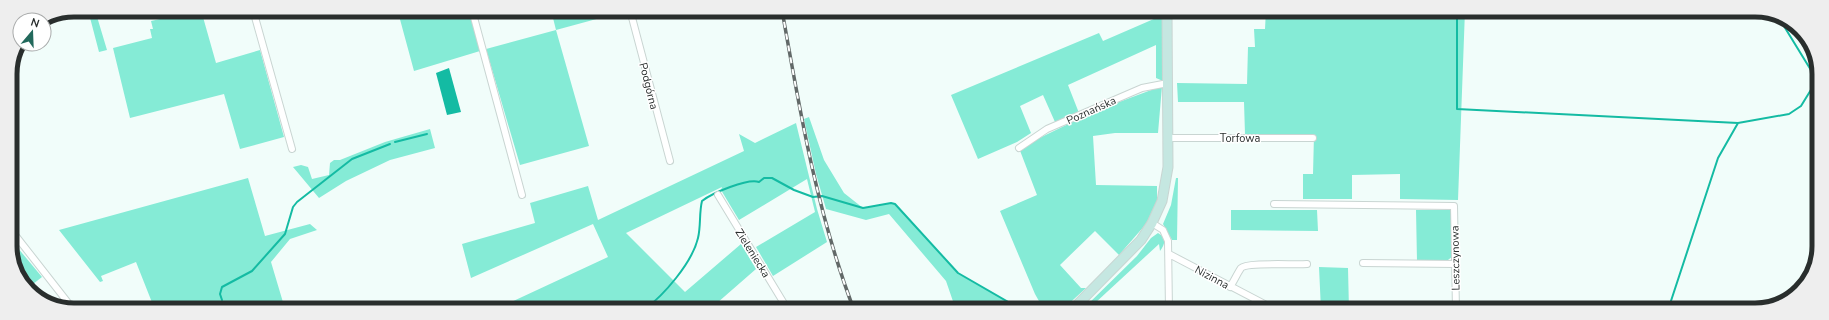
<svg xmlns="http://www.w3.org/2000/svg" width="1829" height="320" font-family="'Nunito Sans',sans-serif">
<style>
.green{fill:#85ebd6}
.water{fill:#14bba3}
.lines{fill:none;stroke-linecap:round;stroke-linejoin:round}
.stream{stroke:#14bba3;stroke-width:2}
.minor-casing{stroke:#c9d5d2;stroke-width:8}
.secondary-casing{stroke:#c9d5d2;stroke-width:11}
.minor{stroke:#fff;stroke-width:6}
.secondary{stroke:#c5e7e1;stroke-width:9}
.rail-casing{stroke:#626968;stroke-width:3.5}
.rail{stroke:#fff;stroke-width:2;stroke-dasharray:6;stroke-linecap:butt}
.labels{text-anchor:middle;stroke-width:3;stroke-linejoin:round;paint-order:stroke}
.street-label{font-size:11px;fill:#292e2d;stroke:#fff}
.rim{fill:none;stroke:#292e2d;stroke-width:5}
</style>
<rect width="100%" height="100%" fill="#f1fdfa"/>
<path class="green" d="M88 10H95L107 50 99 52Z
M201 10 216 63 260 50 284 137 240 149 224 94 130 118 113 48 152 38 150 29H153L151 21Z
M406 10H469L480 51 414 71 398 12Z
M551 10 626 11 556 30 589 146 520 165 486 49 556 30Z
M1266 10H1465L1458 200 1400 199V174L1352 175V199H1303V174H1313L1314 135 1245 134 1244 102H1178L1177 83 1247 84 1248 47H1255L1254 29H1265Z
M1163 15V81L1156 78V45L1068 85 1079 113 1055 122 1043 95 1020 106 1031 133 1017 142 978 159 951 95 1099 33 1103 41Z
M1162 86 1158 133H1115L1093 136 1096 185 1157 186V201L1146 224 1119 255 1095 231 1060 265 1081 288H1086L1062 310H1044L1035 294 1000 211 1037 195 1019 148 1095 111Z
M809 117 824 160 844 193 863 208 891 203 895 204 958 273 1022 310H956L946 281 889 214 866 220 826 209 816 174 804 119Z
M796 123 817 209 827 242 773 276 756 247 815 212 807 179 739 220 721 190 722 187 626 233 685 292 741 244 756 269 709 310H605L562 304 541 310H494L608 257 593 224 471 278 462 244 535 223 530 203 588 186 598 220 744 151 739 134 755 143Z
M430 129 435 148 390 160 346 181 319 198 293 167 301 165 308 167 312 179 329 175 330 163 334 160H340L385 142Z
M248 178 265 236 310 224 317 230 290 239 271 262 285 309H142L153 305 136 262 101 276 103 281 100 282 59 230Z
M1176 178H1178L1177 240H1172L1163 224 1171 205Z
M1231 210H1317L1318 231 1231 230Z
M1416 210H1452L1453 256 1448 260 1417 261Z
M1158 233C1167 238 1165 244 1160 251L1159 244 1094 304 1098 308 1096 310H1082L1137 256 1151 238Z
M12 241 42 277 28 288 12 262Z
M1319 267 1348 268 1349 310H1321Z
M1239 301 1256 310H1233Z"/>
<path class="water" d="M449 68 461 112 447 115 436 73Z"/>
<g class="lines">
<path class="stream" d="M1457 10V109L1738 123 1789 114 1801 106 1817 80 1779 18
M395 142 427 134
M222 300 220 294 222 287 252 271 285 234 293 207 297 202 352 159 390 144
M223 304 225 309
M541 310 562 304 605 310
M644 310C664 295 692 263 698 238 701 226 699 213 702 201 712 193 748 178 759 182L764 178H772L794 190 813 197 822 196 863 208 891 203 895 204 958 273 1022 310
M1668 310 1718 158 1738 123"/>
<g class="minor-casing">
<path id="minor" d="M253 10 292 149
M472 10 522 195
M630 10 670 161
M1168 138H1313
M1019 148 1047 129 1142 88 1168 83
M718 195 788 310
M1274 204 1454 206 1456 310
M1152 223 1163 230 1168 241 1169 310
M12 231 73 309
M1169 254 1276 310
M1363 263 1456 264
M1230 287C1234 281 1237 274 1241 268 1246 262 1295 265 1307 264"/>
</g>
<g class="secondary-casing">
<path id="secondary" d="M1072 310 1141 240 1152 223 1162 201 1168 167 1167 10"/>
</g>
<use href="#minor" class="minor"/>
<use href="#secondary" class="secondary"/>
<g class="rail-casing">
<path id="rail" d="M782 10C800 112 817 213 854 310"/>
</g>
<use href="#rail" class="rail"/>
</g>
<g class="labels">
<g class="street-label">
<text transform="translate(649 86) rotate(76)" y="4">Podgórna</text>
<text transform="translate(1091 110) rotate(-24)" y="4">Poznańska</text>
<text x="1240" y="142">Torfowa</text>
<text transform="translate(753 253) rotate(58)" y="4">Zieleniecka</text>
<text transform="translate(1455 258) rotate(-91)" y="4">Leszczynowa</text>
<text transform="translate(1212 277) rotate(28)" y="4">Nizinna</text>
</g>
</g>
<path d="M0 0H1829V320H0ZM74 17H1755A57 57 0 0 1 1812 74V246A57 57 0 0 1 1755 303H74A57 57 0 0 1 17 246V74A57 57 0 0 1 74 17Z" fill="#eee" fill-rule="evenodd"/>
<path class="rim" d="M74 17H1755A57 57 0 0 1 1812 74V246A57 57 0 0 1 1755 303H74A57 57 0 0 1 17 246V74A57 57 0 0 1 74 17Z"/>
<g transform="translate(32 32) rotate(19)"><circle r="19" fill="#ffffff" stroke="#a9abab"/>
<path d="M0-3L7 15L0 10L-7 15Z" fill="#23695c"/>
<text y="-6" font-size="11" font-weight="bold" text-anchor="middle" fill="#292e2d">N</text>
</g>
</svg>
